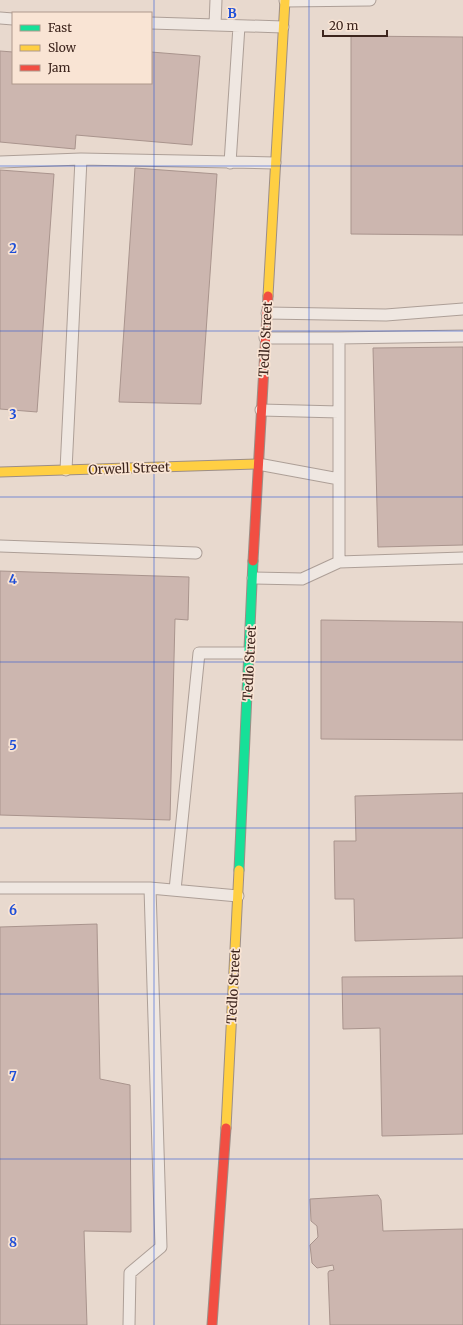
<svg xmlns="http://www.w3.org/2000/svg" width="463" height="1325" font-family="Merriweather,serif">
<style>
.building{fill:#ccb6af;stroke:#a9948d}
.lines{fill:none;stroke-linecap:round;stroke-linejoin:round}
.lane-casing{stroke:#ad9f97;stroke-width:13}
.fast-casing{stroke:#9d8e86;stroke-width:11}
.slow-casing{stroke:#9d8e86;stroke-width:11}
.jam-casing{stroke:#9d8e86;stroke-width:11}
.lane{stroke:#efe7e1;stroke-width:11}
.fast{stroke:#16e098;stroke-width:9}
.slow{stroke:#ffcf43;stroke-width:9}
.jam{stroke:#f24e42;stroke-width:9}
.grid{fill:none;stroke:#1d4ed8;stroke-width:1;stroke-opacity:0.55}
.labels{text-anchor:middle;stroke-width:3.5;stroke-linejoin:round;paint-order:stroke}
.street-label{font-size:13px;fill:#3d251d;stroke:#f9e4d4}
.grid-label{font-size:13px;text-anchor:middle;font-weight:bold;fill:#1d4ed8;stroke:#f9e4d4;stroke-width:3.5;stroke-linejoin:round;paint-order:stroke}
</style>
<rect width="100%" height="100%" fill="#e8d9ce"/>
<path class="building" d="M351 36 463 37V235L351 234Z
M0 51 13 52V83H151V52L200 56 192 145 76 135 75 149 0 142Z
M135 168 217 174 201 404 119 402Z
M0 170 54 174 37 412 0 409Z
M463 347V545L378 547 373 348Z
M0 571 189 577 188 620 175 619 170 820 0 815Z
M321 620 463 622V740L321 739Z
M463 793V938L355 941 354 899H335L334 841H356L355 796Z
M97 924 100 1079 130 1085 131 1232 84 1231 87 1325H0V927Z
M463 976V1134L382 1136 380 1028 343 1029 342 977Z
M378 1195 381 1200 383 1231 463 1229V1325H330L328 1273 329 1271 334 1270 333 1265 317 1268 312 1263 310 1245 318 1237 317 1226 311 1221 310 1199Z"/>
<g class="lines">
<g class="lane-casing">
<path id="lane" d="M285 1 370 0
M0 18 13 19
M151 23 283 27
M215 25 216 0
M0 162 81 159
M230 163 239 26
M267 313 386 315 463 309
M339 338 463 336
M261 410 339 412
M258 464 339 479
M66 470 81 159 275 163
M0 546 196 553
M339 562 463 558
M253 578 302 579 339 562V338H265
M0 888H150L238 896
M175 890 199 653H249
M129 1325 130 1273 161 1247 150 888"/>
</g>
<g class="fast-casing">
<path id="fast" d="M239 870 253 561"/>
</g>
<g class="slow-casing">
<path id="slow" d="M268 296 285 0
M0 472 258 464
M226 1128 239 870"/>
</g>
<g class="jam-casing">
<path id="jam" d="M253 561 268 296
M212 1325 226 1128"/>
</g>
<use href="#lane" class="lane"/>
<use href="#fast" class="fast"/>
<use href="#slow" class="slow"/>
<use href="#jam" class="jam"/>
</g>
<path class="grid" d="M154 0V1325M309 0V1325M0 166H463M0 331H463M0 497H463M0 662H463M0 828H463M0 994H463M0 1159H463"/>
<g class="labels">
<g class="street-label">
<text transform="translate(265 339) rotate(-87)" y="5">Tedlo Street</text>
<text transform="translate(129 468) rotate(-2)" y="5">Orwell Street</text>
<text transform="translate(249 663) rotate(-87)" y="5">Tedlo Street</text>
<text transform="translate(233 986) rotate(-87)" y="5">Tedlo Street</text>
</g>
</g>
<g class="grid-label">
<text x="232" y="18">B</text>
<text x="13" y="253">2</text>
<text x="13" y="419">3</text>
<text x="13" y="584">4</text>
<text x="13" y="750">5</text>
<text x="13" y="915">6</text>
<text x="13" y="1081">7</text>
<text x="13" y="1247">8</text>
</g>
<rect x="12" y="12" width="140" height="72" fill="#f9e4d4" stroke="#ae988b"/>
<rect x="20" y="25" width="20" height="6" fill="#16e098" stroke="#ae988b"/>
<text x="48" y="32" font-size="12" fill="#3d251d">Fast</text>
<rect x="20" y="45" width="20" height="6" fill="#ffcf43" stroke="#ae988b"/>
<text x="48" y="52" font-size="12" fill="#3d251d">Slow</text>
<rect x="20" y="65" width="20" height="6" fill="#f24e42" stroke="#ae988b"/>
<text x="48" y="72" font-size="12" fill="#3d251d">Jam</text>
<path d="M323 30v6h64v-6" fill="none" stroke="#3d251d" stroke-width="2"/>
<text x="329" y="30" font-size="12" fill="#3d251d" stroke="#f9e4d4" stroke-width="3" paint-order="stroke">20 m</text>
</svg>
